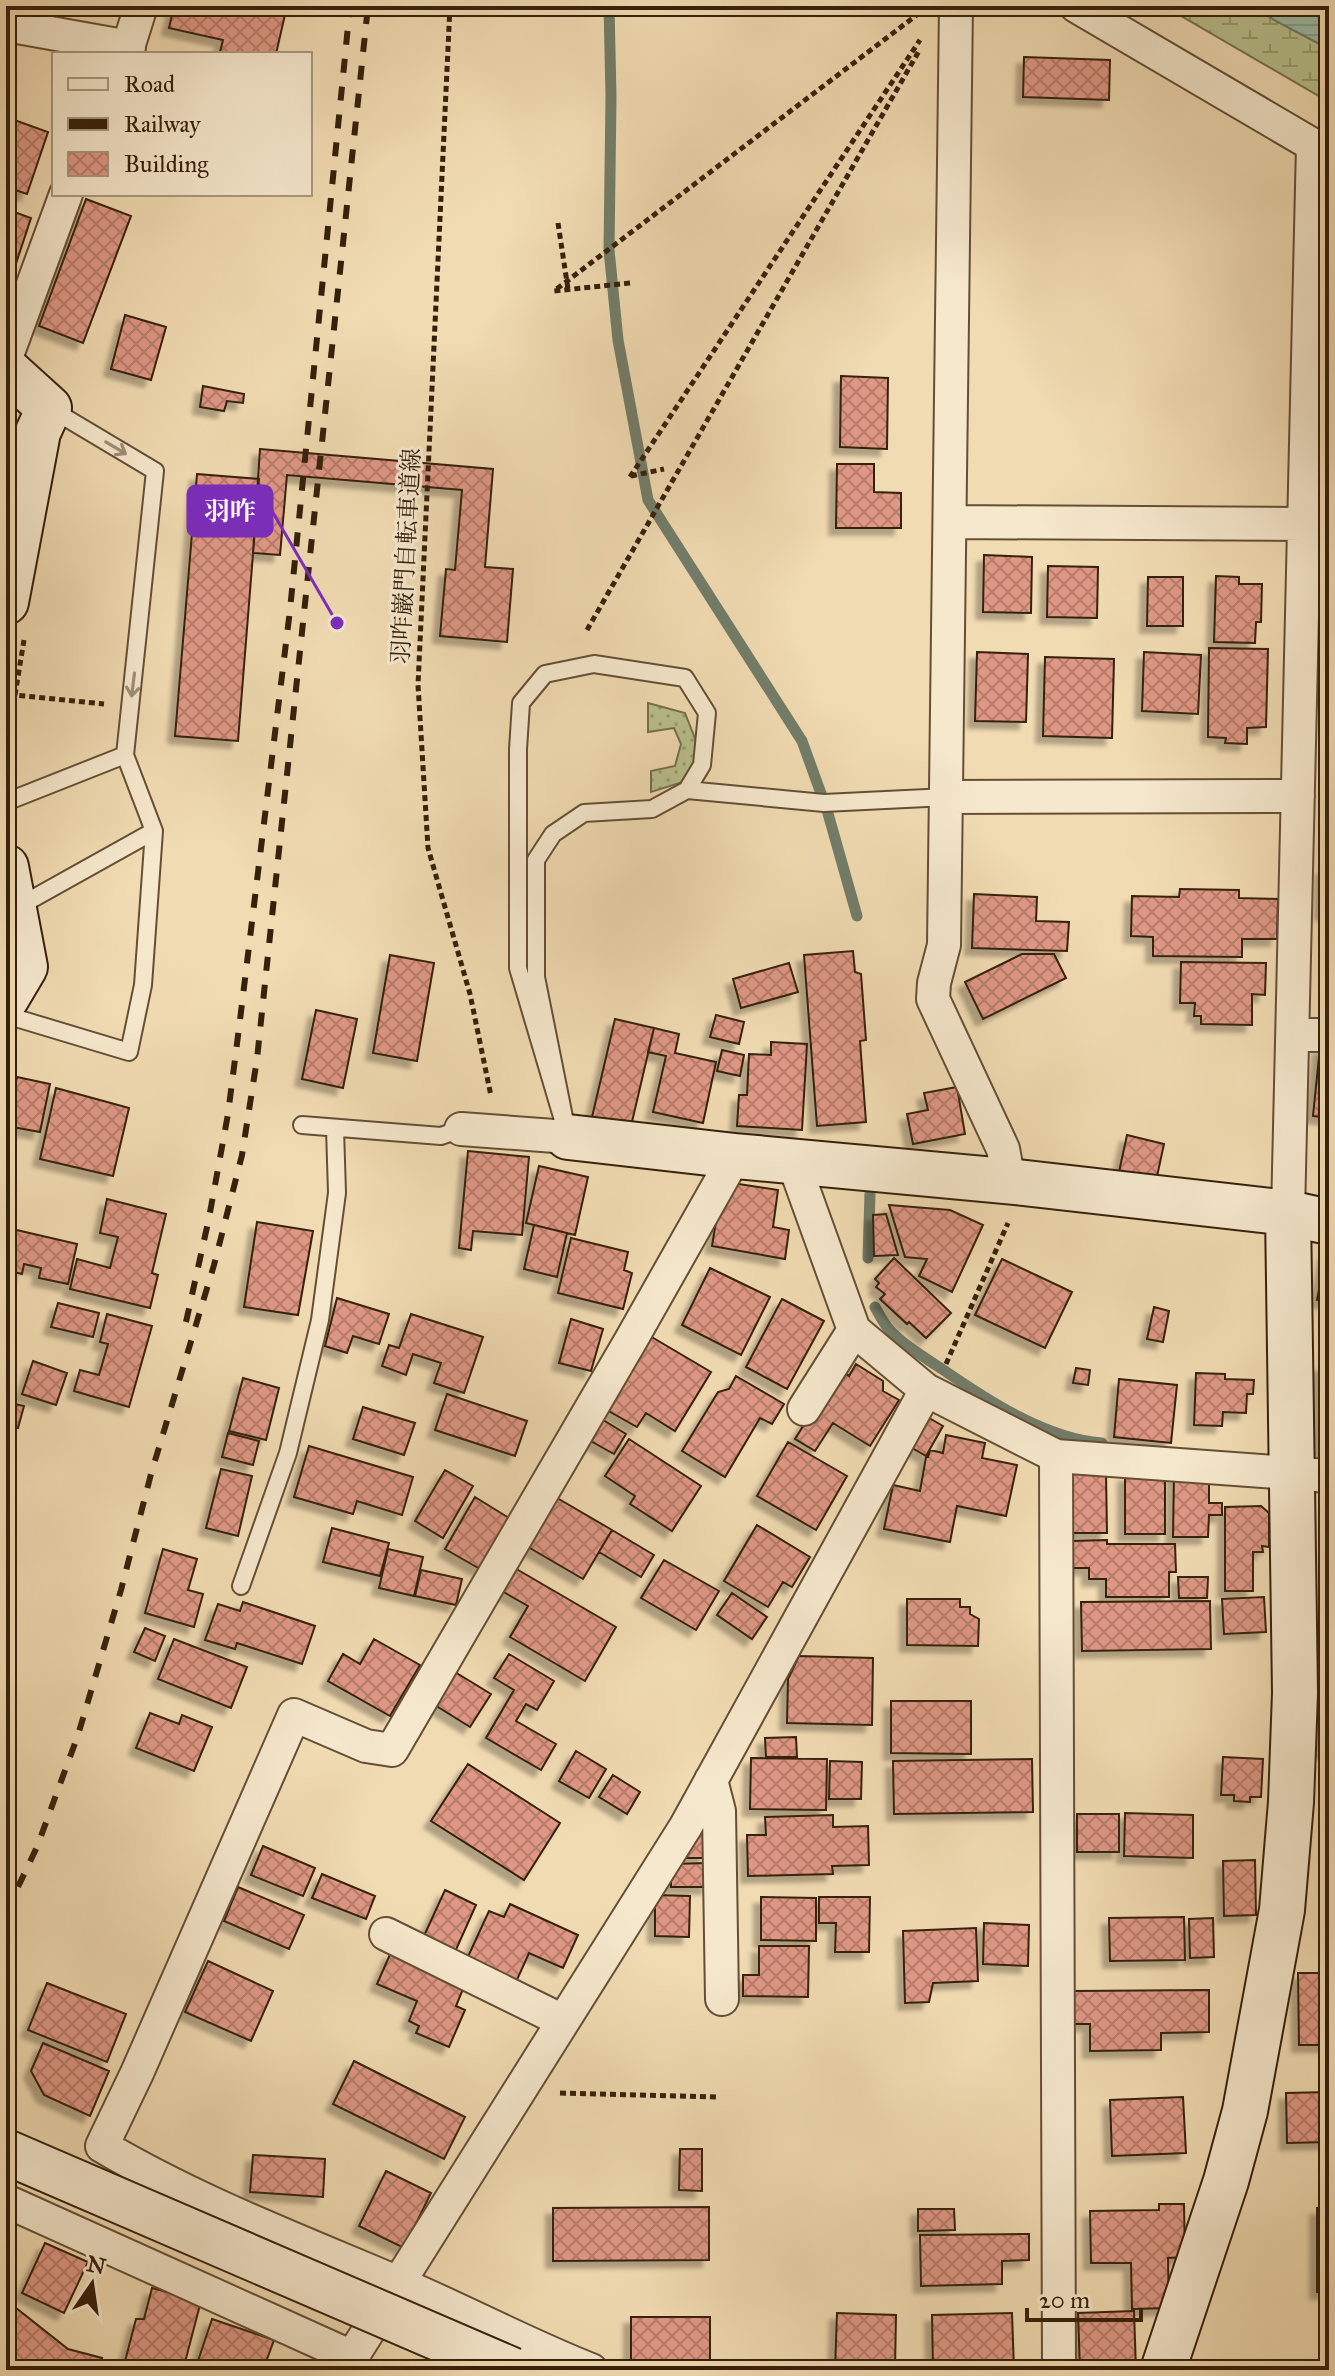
<svg xmlns="http://www.w3.org/2000/svg" width="1335" height="2376" font-family="'IM FELL Great Primer','Noto Serif JP',serif">
<style>
.grass{fill:url(#grass-dots);stroke:#76704c;stroke-width:2}
.wetland{fill:url(#wetland-marsh);stroke:#76704c;stroke-width:2}
.water{fill:url(#water-rules);stroke:#727d69;stroke-width:2}
.lines{fill:none;stroke-linecap:round;stroke-linejoin:round}
.stream{stroke:#727d69;stroke-width:11}
.building{fill:url(#building-cross-hatch);stroke:#35200b;stroke-width:2;filter:url(#shadow)}
.lane-casing{stroke:#644f35;stroke-width:20}
.street-casing{stroke:#644f35;stroke-width:36}
.secondary-casing{stroke:#35200b;stroke-width:48}
.path{stroke:#35200b;stroke-width:5;stroke-dasharray:6 4;stroke-linecap:butt}
.lane{stroke:#f6e8cd;stroke-width:16}
.street{stroke:#f6e8cd;stroke-width:32}
.secondary{stroke:#f6e8cd;stroke-width:44}
.rail{stroke:#35200b;stroke-width:6;stroke-dasharray:14 14;stroke-linecap:butt}
.secondary-bridge-casing{stroke:#35200b;stroke-width:48;stroke-linecap:butt}
.secondary-bridge{stroke:#f6e8cd;stroke-width:44}
.oneway{stroke:#9f8e76}
.labels{text-anchor:middle;stroke-width:6;stroke-linejoin:round;paint-order:stroke}
.street-label{font-size:24px;fill:#35200b;stroke:#f6e8cd}
.leader{fill:none;stroke:#7b2cbf;stroke-width:3}
.callout-dot{fill:#7b2cbf;stroke:#f6e8cd;stroke-width:3}
.callout{fill:#7b2cbf;stroke:#7b2cbf;stroke-width:3}
.callout-label{font-size:26px;text-anchor:middle;font-weight:bold;fill:#fff}
</style>
<defs>
<pattern id="grass-dots" width="8" height="8" patternUnits="userSpaceOnUse" patternTransform="scale(2)"><rect width="8" height="8" fill="#b8c08d"/><path d="M2 2h.1M6 6h.1" fill="none" stroke="#969c71" stroke-width="1.8" stroke-linecap="round"/></pattern>
<pattern id="wetland-marsh" width="20" height="14" patternUnits="userSpaceOnUse" patternTransform="scale(2)"><rect width="20" height="14" fill="#b8c08d"/><path d="M1 5h8M5 5V1M11 12h8M15 12V8" fill="none" stroke="#969c71"/></pattern>
<pattern id="water-rules" width="6" height="5" patternUnits="userSpaceOnUse" patternTransform="scale(2)"><rect width="6" height="5" fill="#9bbba8"/><path d="M0 2.5h6" fill="none" stroke="#86a08f"/></pattern>
<pattern id="building-cross-hatch" width="8" height="8" patternUnits="userSpaceOnUse" patternTransform="scale(2)"><rect width="8" height="8" fill="#e09885"/><path d="M0 0l8 8M0 8l8-8" fill="none" stroke="#b67c6b"/></pattern>
<filter id="shadow"><feDropShadow dx="-7" dy="7" stdDeviation="2" flood-color="#0004"/></filter>
</defs>
<rect width="100%" height="100%" fill="#f1dbb2"/>
<filter id="stains"><feTurbulence type="fractalNoise" baseFrequency=".0025" numOctaves="4"/><feColorMatrix values="0 0 0 0 .2 0 0 0 0 .09 0 0 0 0 .02 0 0 0 .5 -.17"/></filter>
<radialGradient id="worn" r=".72"><stop offset=".6" stop-color="#630" stop-opacity="0"/><stop offset="1" stop-color="#630" stop-opacity=".3"/></radialGradient>
<path class="grass" d="M648 703 685 713 696 741 695 764 683 782 651 792V771L675 766 681 744 674 728 648 732Z"/>
<path class="wetland" d="M1164 6H1255L1274 20 1329 49V102Z"/>
<path class="water" d="M1255 6H1329V49L1274 20Z"/>
<g class="lines">
<path class="stream" d="M609 6 611 97 609 250 618 340 648 500 802 741 827 810 857 916
M868 1258 870 1194
M875 1307C879 1314 883 1322 888 1328 902 1344 924 1357 942 1369 987 1400 1046 1439 1102 1443"/>
</g>
<path class="building" d="M174 6H287L276 54H229L220 52 223 40 169 28Z
M1024 57 1110 60 1109 100 1023 97Z
M6 117 48 132 27 194 6 187Z
M86 199 131 216 83 343 39 326Z
M6 209 31 218 6 294Z
M125 315 166 327 151 380 111 369Z
M841 376 888 378 887 449 840 447Z
M203 386 244 394 243 403 227 401 224 411 200 407Z
M260 449 493 469 485 567 513 569 507 642 440 636 446 569 455 570 462 490 287 475 280 555 253 553Z
M837 464H874V492L901 493V528H836Z
M197 474 259 479 238 741 175 736Z
M984 555 1032 557 1031 613 983 612Z
M1048 566 1098 567 1097 618 1047 617Z
M1216 576 1239 577V584H1262L1261 622H1256L1255 643 1214 642Z
M1148 577H1183V626H1147Z
M1209 648 1268 649 1266 727 1247 728V744L1225 743 1226 738 1208 737Z
M977 652 1028 654 1026 722 975 721Z
M1144 652 1201 655 1198 714 1142 711Z
M1045 657 1114 659 1112 738 1043 736Z
M1322 671H1329V700H1322Z
M1323 868H1329V913H1322Z
M1180 889 1239 890V898L1278 899 1277 939H1242V957L1153 956V937L1131 936 1132 896 1179 897Z
M974 894 1037 897 1036 921 1069 922 1067 951 972 948Z
M853 951 855 972 861 974 866 1040 860 1041 866 1122 817 1126 804 955Z
M1022 954H1054L1066 978 983 1019 965 982Z
M390 955 434 963 417 1061 373 1053Z
M1181 962 1266 963 1265 995 1252 994V1025L1201 1024V1016H1194L1195 1003H1180Z
M789 963 798 992 741 1008 733 979Z
M316 1010 357 1019 343 1088 302 1079Z
M716 1015 744 1022 739 1044 710 1037Z
M615 1019 654 1028 631 1126 592 1117Z
M654 1028 679 1034 675 1053 716 1062 703 1123 653 1112 666 1056 648 1052Z
M771 1042 807 1044 802 1130 737 1126 739 1095H747L749 1054 771 1055Z
M1320 1047 1329 1048V1118L1313 1116Z
M722 1050 744 1055 740 1076 717 1071Z
M17 1077 50 1084 40 1132 7 1126Z
M957 1087 965 1134 913 1144 907 1114 928 1110 924 1093Z
M56 1088 129 1108 113 1176 40 1159Z
M1127 1135 1164 1144 1156 1181 1119 1172Z
M468 1151 529 1157 522 1235 473 1231 471 1250 459 1248Z
M539 1166 588 1177 575 1235 526 1223Z
M732 1183 778 1190 773 1227 789 1230 785 1259 712 1246 718 1209Z
M107 1199 166 1214 152 1273 158 1275 150 1308 70 1289 77 1259 110 1268 118 1237 100 1233Z
M889 1205 950 1210 983 1225 952 1292 919 1276 927 1259 905 1257Z
M886 1214 898 1255 874 1256 873 1215Z
M257 1222 313 1231 298 1315 244 1307Z
M534 1225 567 1233 557 1277 524 1269Z
M8 1228 77 1244 68 1284 39 1278 41 1268 24 1264 22 1274 6 1270Z
M571 1238 628 1252 624 1270 632 1273 623 1309 558 1293Z
M1326 1253 1329 1254V1302L1317 1300Z
M894 1258 951 1313 926 1338 909 1322 907 1324 880 1299 885 1294 876 1287 879 1283 875 1279Z
M1002 1259 1072 1292 1045 1348 975 1315Z
M710 1268 770 1297 741 1355 682 1325Z
M337 1298 389 1314 379 1344 353 1336 347 1353 325 1346Z
M782 1299 824 1321 787 1389 746 1367Z
M58 1303 99 1313 93 1337 51 1327Z
M1154 1307 1169 1311 1163 1342 1147 1339Z
M107 1314 152 1326 129 1407 74 1391 80 1370 99 1375 108 1344 100 1342Z
M411 1314 483 1337 464 1393 434 1383 441 1363 413 1354 406 1375 382 1366 389 1345 399 1348Z
M571 1319 603 1329 591 1371 559 1363Z
M650 1336 711 1372 675 1431 646 1413 637 1427 605 1409Z
M33 1361 67 1373 56 1405 22 1394Z
M856 1364 883 1381V1391L899 1400 870 1446 833 1423 815 1451 795 1439 839 1369 849 1376Z
M1320 1364 1329 1366V1451L1319 1449Z
M1076 1368 1090 1370 1088 1385 1073 1383Z
M1196 1373 1225 1374V1379L1254 1380 1253 1394H1247L1246 1413 1223 1412 1222 1426 1194 1425Z
M736 1376 784 1404 772 1424 760 1418 725 1477 682 1451 718 1392 729 1389Z
M243 1378 279 1388 266 1440 229 1431Z
M1119 1379 1177 1385 1171 1443 1114 1437Z
M447 1394 527 1421 515 1456 435 1430Z
M6 1402 24 1406 18 1428 6 1425Z
M363 1407 415 1423 404 1455 353 1439Z
M924 1415 943 1426 926 1456 907 1445Z
M600 1418 626 1434 614 1454 587 1439Z
M228 1433 259 1441 253 1465 222 1457Z
M946 1435 985 1443 982 1458 1017 1465 1006 1516 957 1506 950 1542 884 1529 893 1485 920 1491 926 1457H928L930 1450 943 1453Z
M629 1439 701 1486 672 1531 630 1504 635 1496 605 1476Z
M788 1442 847 1476 816 1530 757 1496Z
M309 1446 413 1477 402 1515 357 1501 353 1514 294 1497Z
M221 1469 252 1476 238 1536 206 1528Z
M445 1470 473 1486 443 1538 415 1521Z
M1070 1472 1106 1473 1107 1533H1070Z
M1174 1473 1209 1474V1503H1222V1515H1209L1208 1537H1173Z
M1125 1475H1165V1534H1125Z
M552 1495 612 1530 583 1579 523 1544Z
M475 1497 509 1518 480 1569 445 1549Z
M1261 1506 1269 1513V1547L1262 1546 1263 1552H1253V1591H1225V1507Z
M757 1525 810 1557 792 1587 783 1582 768 1607 724 1581Z
M332 1528 389 1543 380 1576 323 1562Z
M612 1530 654 1555 641 1577 599 1552Z
M1107 1540V1544H1175L1176 1572H1169V1597H1106V1579H1089V1568H1071V1541Z
M163 1549 197 1559 188 1590 203 1594 194 1627 145 1613Z
M388 1549 423 1557 414 1596 379 1588Z
M664 1560 719 1591 696 1630 641 1598Z
M513 1567 616 1627 585 1681 510 1637 528 1606 500 1590Z
M421 1570 462 1579 456 1605 415 1596Z
M1178 1577H1208L1207 1598H1179Z
M732 1593 767 1617 752 1639 717 1615Z
M1264 1597 1266 1632 1224 1634 1222 1599Z
M907 1599H960V1607H970V1614L979 1619 978 1646 907 1645Z
M1210 1601 1211 1649 1082 1651 1081 1602Z
M243 1602 315 1626 302 1664 237 1643 235 1649 205 1640 218 1604 240 1611Z
M145 1628 165 1636 155 1661 134 1652Z
M174 1639 247 1667 231 1708 158 1679Z
M374 1639 420 1665 390 1716 328 1681 343 1654 360 1664Z
M509 1654 554 1681 537 1710 526 1704 516 1721 556 1744 541 1770 486 1738 514 1690 494 1678Z
M799 1656 873 1658 872 1725 787 1723 788 1679Z
M450 1669 491 1694 470 1727 430 1702Z
M1319 1696H1329V1752H1320Z
M891 1701H971V1754L891 1753Z
M150 1713 179 1724 182 1715 212 1727 194 1771 136 1748Z
M796 1737 797 1757H766L765 1738Z
M576 1751 606 1769 589 1798 559 1781Z
M1223 1757 1263 1759 1261 1797H1250V1802L1234 1801V1795H1221Z
M751 1758 827 1759 826 1810 750 1809Z
M1032 1759 1033 1812 894 1814 893 1761Z
M830 1761 862 1762 861 1799H829Z
M468 1764 560 1823 524 1880 431 1821Z
M613 1775 640 1792 627 1814 599 1797Z
M1125 1813 1193 1815V1858L1124 1856Z
M1077 1814H1119V1852H1077Z
M833 1815V1827L868 1826 869 1865 832 1866 833 1874 748 1876 747 1835H766L765 1817Z
M706 1834V1858H677L693 1835Z
M263 1846 315 1868 303 1896 251 1875Z
M1255 1860 1256 1915 1224 1916 1223 1861Z
M708 1863 709 1887H671V1864Z
M322 1874 375 1896 366 1919 312 1898Z
M238 1887 304 1915 289 1949 224 1921Z
M445 1890 476 1905 455 1952 423 1938Z
M655 1895 690 1896 689 1937 655 1936Z
M761 1897 816 1898V1941L761 1940Z
M819 1897H870L869 1952H835L836 1923H819Z
M510 1904 578 1935 563 1968 529 1953 516 1982 466 1961 489 1911 504 1917Z
M1184 1917 1185 1960 1110 1961 1109 1918Z
M1213 1918 1214 1957 1190 1958 1189 1919Z
M984 1923 1029 1925 1028 1966 983 1964Z
M976 1928 978 1981 933 1983 929 2002 905 2003 903 1931Z
M759 1946H809L808 1997 743 1996V1975H759Z
M391 1952 465 1984 456 2006 465 2010 449 2047 416 2033 419 2026 409 2021 417 2001 377 1984Z
M208 1961 273 1991 251 2041 185 2012Z
M1298 1973H1329V2045H1299Z
M47 1983 126 2014 107 2062 28 2030Z
M1209 1990V2032L1161 2033V2050L1090 2051V2024H1073V1991Z
M43 2043 109 2071 90 2116 44 2095 31 2071Z
M354 2061 465 2117 444 2159 333 2104Z
M1329 2092V2142L1287 2143 1286 2093Z
M1183 2097 1186 2153 1112 2156 1110 2100Z
M680 2149H702V2191L679 2190Z
M253 2155 325 2159 323 2197 250 2192Z
M386 2171 431 2193 404 2248 359 2226Z
M1159 2204H1184L1185 2257 1168 2258 1169 2308 1132 2309 1131 2263H1091L1090 2211 1159 2210Z
M709 2207V2260L553 2261V2208Z
M1317 2208H1329V2292H1317Z
M918 2209H954L955 2230 918 2231Z
M1029 2234V2260L1002 2261V2284L921 2286 920 2235Z
M45 2243 88 2262 64 2313 22 2293Z
M152 2288 201 2301 183 2370 123 2369 136 2319H144Z
M6 2300 68 2349 102 2358 98 2370H28L6 2354Z
M1134 2311 1136 2370H1080L1078 2313Z
M837 2313 896 2315 895 2370H835Z
M1012 2313 1014 2369 933 2370 932 2315Z
M631 2317H710V2370H691V2362H631Z
M212 2319 274 2340 263 2370H226L198 2361Z"/>
<g class="lines">
<g class="lane-casing">
<path id="lane" d="M594 664 685 678 707 713 702 765 687 790 652 809 584 813 553 834 536 860V977L568 1137 518 968V749L521 703 545 674Z
M687 790 824 803 947 797
M6 802 125 755 155 471 51 409
M16 908 154 831
M6 1015 129 1052 143 985 154 831 125 755
M302 1125 441 1136 461 1129
M241 1586 288 1453 320 1320 337 1193 335 1129"/>
</g>
<g class="street-casing">
<path id="street" d="M956 6 944 945 934 983 933 999 1003 1149 1006 1165 1002 1181
M1076 6 1313 145 1288 1213
M6 25 129 47
M126 54 141 6
M6 358 66 194
M951 522 1304 524
M947 797 1298 796
M1294 1035H1329
M461 1129 568 1137
M793 1161 854 1330 926 1390 1056 1456 1329 1476
M804 1409 854 1330
M1056 1456 1059 2370
M711 1780 719 1811 722 1999
M386 1934 563 2021
M6 2201 352 2357 358 2370
M352 2357 686 1826 926 1390
M591 2370C525 2344 462 2310 396 2282 297 2240 195 2201 102 2146L137 2073 294 1715 366 1746 392 1750 631 1340 735 1156"/>
</g>
<g class="secondary-casing">
<path id="secondary" d="M6 369 49 408 38 432 6 602
M6 867 25 967 6 999
M568 1137 735 1156 1016 1182 1288 1213 1329 1222
M1163 2370 1226 2181 1245 2111 1282 1910 1291 1802 1295 1693 1288 1213"/>
</g>
<path class="path" d="M450 6 418 685 428 848 470 994 491 1096
M558 223 568 289
M630 283 554 291 922 11
M631 476 664 469
M630 477 920 40
M587 630 919 51
M24 640 15 695 104 704
M946 1364 1008 1223
M560 2093 716 2097"/>
<use href="#lane" class="lane"/>
<use href="#street" class="street"/>
<use href="#secondary" class="secondary"/>
<path class="rail" d="M186 1322 209 1218 228 1114 240 1020 290 610 350 6
M6 1912 37 1847 78 1735 121 1590 151 1474 214 1265 242 1155 257 1059 368 6"/>
<g class="secondary-bridge-casing">
<path id="secondary-bridge" d="M6 2152 512 2370"/>
</g>
<use href="#secondary-bridge" class="secondary-bridge"/>
</g>
<defs><path id="oneway-shaft" d="M-6 0H5M1.5-3L5.5 0L1.5 3" fill="none" stroke-width="1.6" stroke-linecap="round" stroke-linejoin="round" transform="scale(2)"/></defs>
<g class="oneway">
<use href="#oneway-shaft" transform="translate(116 448) rotate(31)"/>
<use href="#oneway-shaft" transform="translate(133 685) rotate(97)"/>
</g>
<g class="labels">
<g class="street-label">
<text transform="translate(406 556) rotate(-87)" y="8">羽咋巌門自転車道線</text>
</g>
</g>
<path class="leader" d="M337 623L272 511"/>
<circle class="callout-dot" cx="337" cy="623" r="8"/>
<rect class="callout" x="188" y="486" width="84" height="50" rx="8"/>
<g class="callout-label">
<text x="230" y="520">羽咋</text>
</g>
<rect width="1335" height="2376" fill="none" stroke="#f1dbb2" stroke-width="32"/>
<rect x="8" y="8" width="1319" height="2360" fill="none" stroke="#35200b" stroke-width="4"/>
<rect x="16" y="16" width="1303" height="2344" fill="none" stroke="#35200b" stroke-width="2"/>
<rect x="52" y="52" width="260" height="144" fill="#f6e8cd" stroke="#a9987f" stroke-width="2"/>
<rect x="68" y="78" width="40" height="12" fill="#f6e8cd" stroke="#a9987f" stroke-width="2"/>
<text x="124" y="92" font-size="24" fill="#35200b">Road</text>
<rect x="68" y="118" width="40" height="12" fill="#35200b" stroke="#a9987f" stroke-width="2"/>
<text x="124" y="132" font-size="24" fill="#35200b">Railway</text>
<rect x="68" y="152" width="40" height="24" fill="url(#building-cross-hatch)" stroke="#a9987f" stroke-width="2"/>
<text x="124" y="172" font-size="24" fill="#35200b">Building</text>
<g transform="translate(92 2284) rotate(13)" stroke="#f6e8cd" stroke-width="6" paint-order="stroke">
<path d="M0-6L14 30L0 20L-14 30Z" fill="#35200b"/>
<text y="-12" font-size="22" font-weight="bold" text-anchor="middle" fill="#35200b">N</text>
</g>
<path d="M1027 2308v12h114v-12" fill="none" stroke="#35200b" stroke-width="4"/>
<text x="1039" y="2308" font-size="24" fill="#35200b" stroke="#f6e8cd" stroke-width="6" paint-order="stroke">20 m</text>
<rect width="100%" height="100%" filter="url(#stains)"/>
<rect width="100%" height="100%" fill="url(#worn)"/>
</svg>
